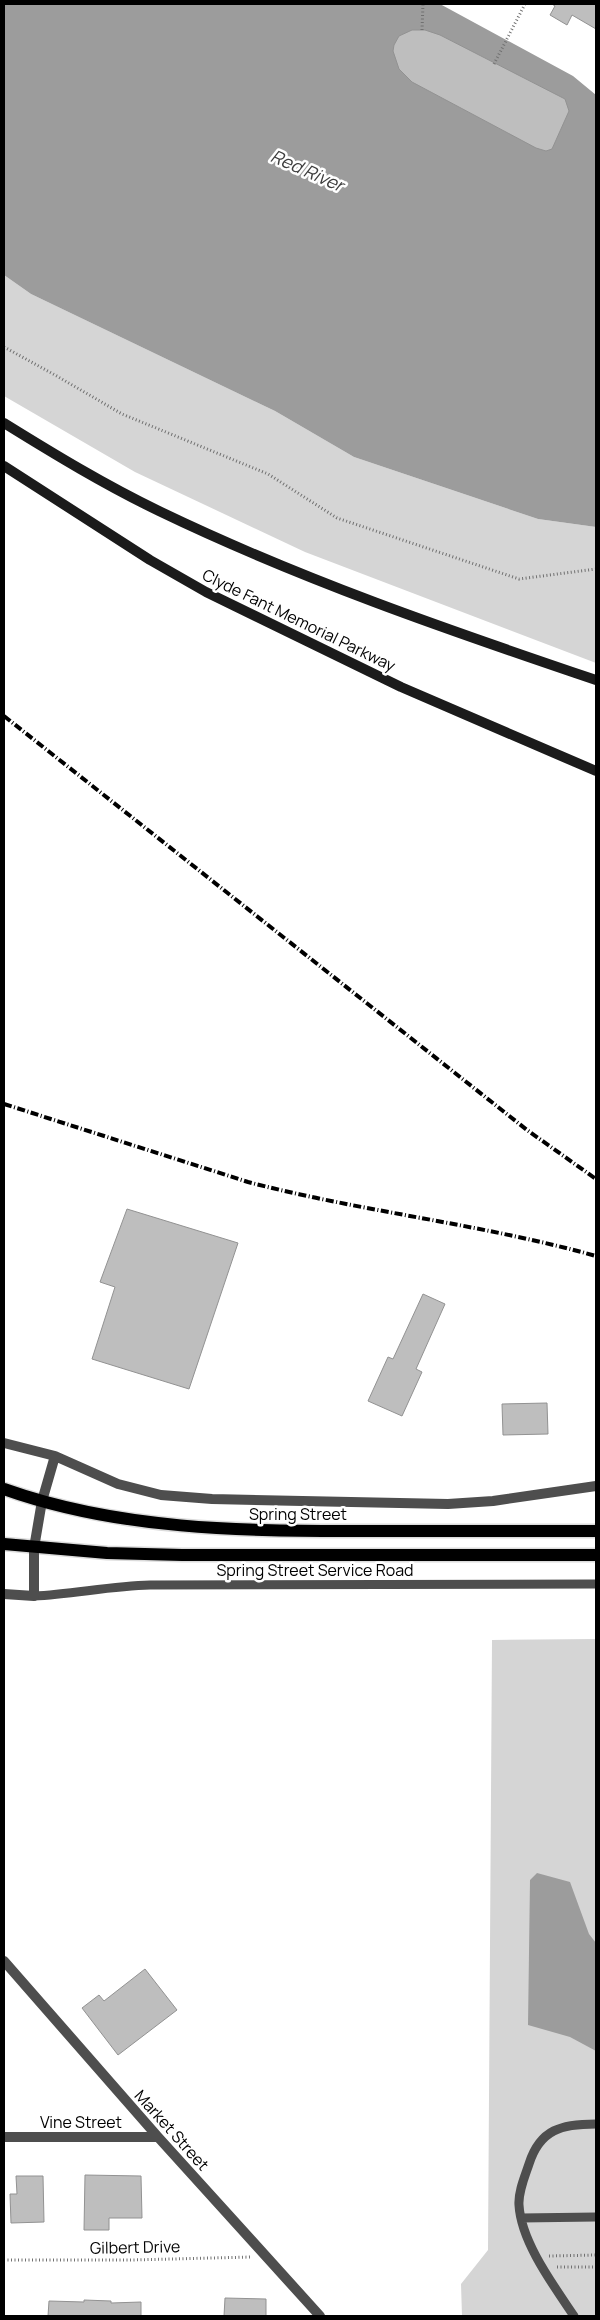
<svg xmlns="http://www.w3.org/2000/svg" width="600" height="2320" font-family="Manrope,sans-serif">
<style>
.green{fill:#d5d5d5}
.water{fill:#9c9c9c}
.building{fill:#bebebe;stroke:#929292}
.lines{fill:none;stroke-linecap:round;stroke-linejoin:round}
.primary-casing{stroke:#dbdbdb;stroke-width:15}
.path{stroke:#707070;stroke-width:3;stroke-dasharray:1 2.5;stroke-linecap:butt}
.service{stroke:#4e4e4e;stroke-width:9}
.minor{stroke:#4e4e4e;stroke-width:10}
.secondary{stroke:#1b1b1b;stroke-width:10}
.primary{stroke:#000;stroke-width:12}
.rail{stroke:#000;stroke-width:4;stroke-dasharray:8 2.5 1 2.5;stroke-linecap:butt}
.labels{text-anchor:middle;stroke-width:5;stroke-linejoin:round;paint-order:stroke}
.street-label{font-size:16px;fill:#000;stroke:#fff}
.water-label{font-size:18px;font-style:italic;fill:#3d3d3d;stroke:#fff}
</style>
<rect width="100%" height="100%" fill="#fff"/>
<path class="green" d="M4 275 31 294 275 411 354 457 538 519 596 527V663L305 552 135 472 4 396Z
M596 1639V2316H462L461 2284 488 2250 492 1640Z"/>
<path class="water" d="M4 4H440L573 76 596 95V527L538 519 354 457 275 411 31 294 4 275Z
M537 1873 570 1882 589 1934 596 1943V2051L570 2037 528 2025 530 1880Z"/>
<path class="building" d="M552 4H596V29L572 15 567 25 550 15 555 6Z
M412 30H425L440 35 565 99 569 111 552 149 546 151 536 148 412 82 399 69 393 51 394 45 399 36Z
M127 1209 238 1243 189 1389 92 1359 115 1287 100 1282Z
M423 1294 445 1304 416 1369 422 1372 402 1416 368 1401 388 1357 393 1359Z
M547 1403 548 1434 503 1435 502 1404Z
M145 1969 177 2010 118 2055 82 2008 99 1995 104 2001Z
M85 2175 141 2176 142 2218H109V2230H84Z
M16 2176H43L44 2222 11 2223 10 2194H17Z
M225 2298 266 2299V2316H224Z
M84 2300 111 2301V2303L141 2302V2316H48L49 2301 84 2302Z"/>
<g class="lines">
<g class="primary-casing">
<path id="primary" d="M4 1489C119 1530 241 1531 362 1531 440 1531 518 1531 596 1531
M4 1544 107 1553 182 1555H596"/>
</g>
<path class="path" d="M422 30 423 4
M494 64 525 4
M4 347 55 375 122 414 268 474 337 518 519 579 596 569
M549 2256 596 2255
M4 2260H132L251 2257
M557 2267H596"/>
<path class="service" d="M34 1596C73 1594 111 1586 150 1585L596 1584
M521 2218 596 2217
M574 2316C554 2286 521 2242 519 2205 518 2192 525 2176 529 2164 540 2129 562 2124 596 2124"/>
<path class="minor" d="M4 1443 55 1456 118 1484 161 1495 212 1499 448 1504 493 1501 596 1486
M4 1594 34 1596V1548L42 1501 55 1456
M4 1961 158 2137 320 2316
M4 2137H158"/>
<path class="secondary" d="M4 423C54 454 105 485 159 511 300 579 448 630 596 680
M4 466 150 560 206 592 401 687 596 771"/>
<use href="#primary" class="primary"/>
<path class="rail" d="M4 716 527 1130 596 1179
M4 1104 248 1182C363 1212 482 1224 596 1256"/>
</g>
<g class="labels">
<g class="street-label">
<text transform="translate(299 620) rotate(26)" y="6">Clyde Fant Memorial Parkway</text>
<text x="298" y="1520">Spring Street</text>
<text x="315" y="1576">Spring Street Service Road</text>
<text x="81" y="2128">Vine Street</text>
<text transform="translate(172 2130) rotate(48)" y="6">Market Street</text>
<text transform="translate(135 2247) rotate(-1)" y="6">Gilbert Drive</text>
</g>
<g class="water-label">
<text transform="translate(307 171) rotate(24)" y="6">Red River</text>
</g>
</g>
<rect width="600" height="2320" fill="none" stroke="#000000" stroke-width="10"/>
</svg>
